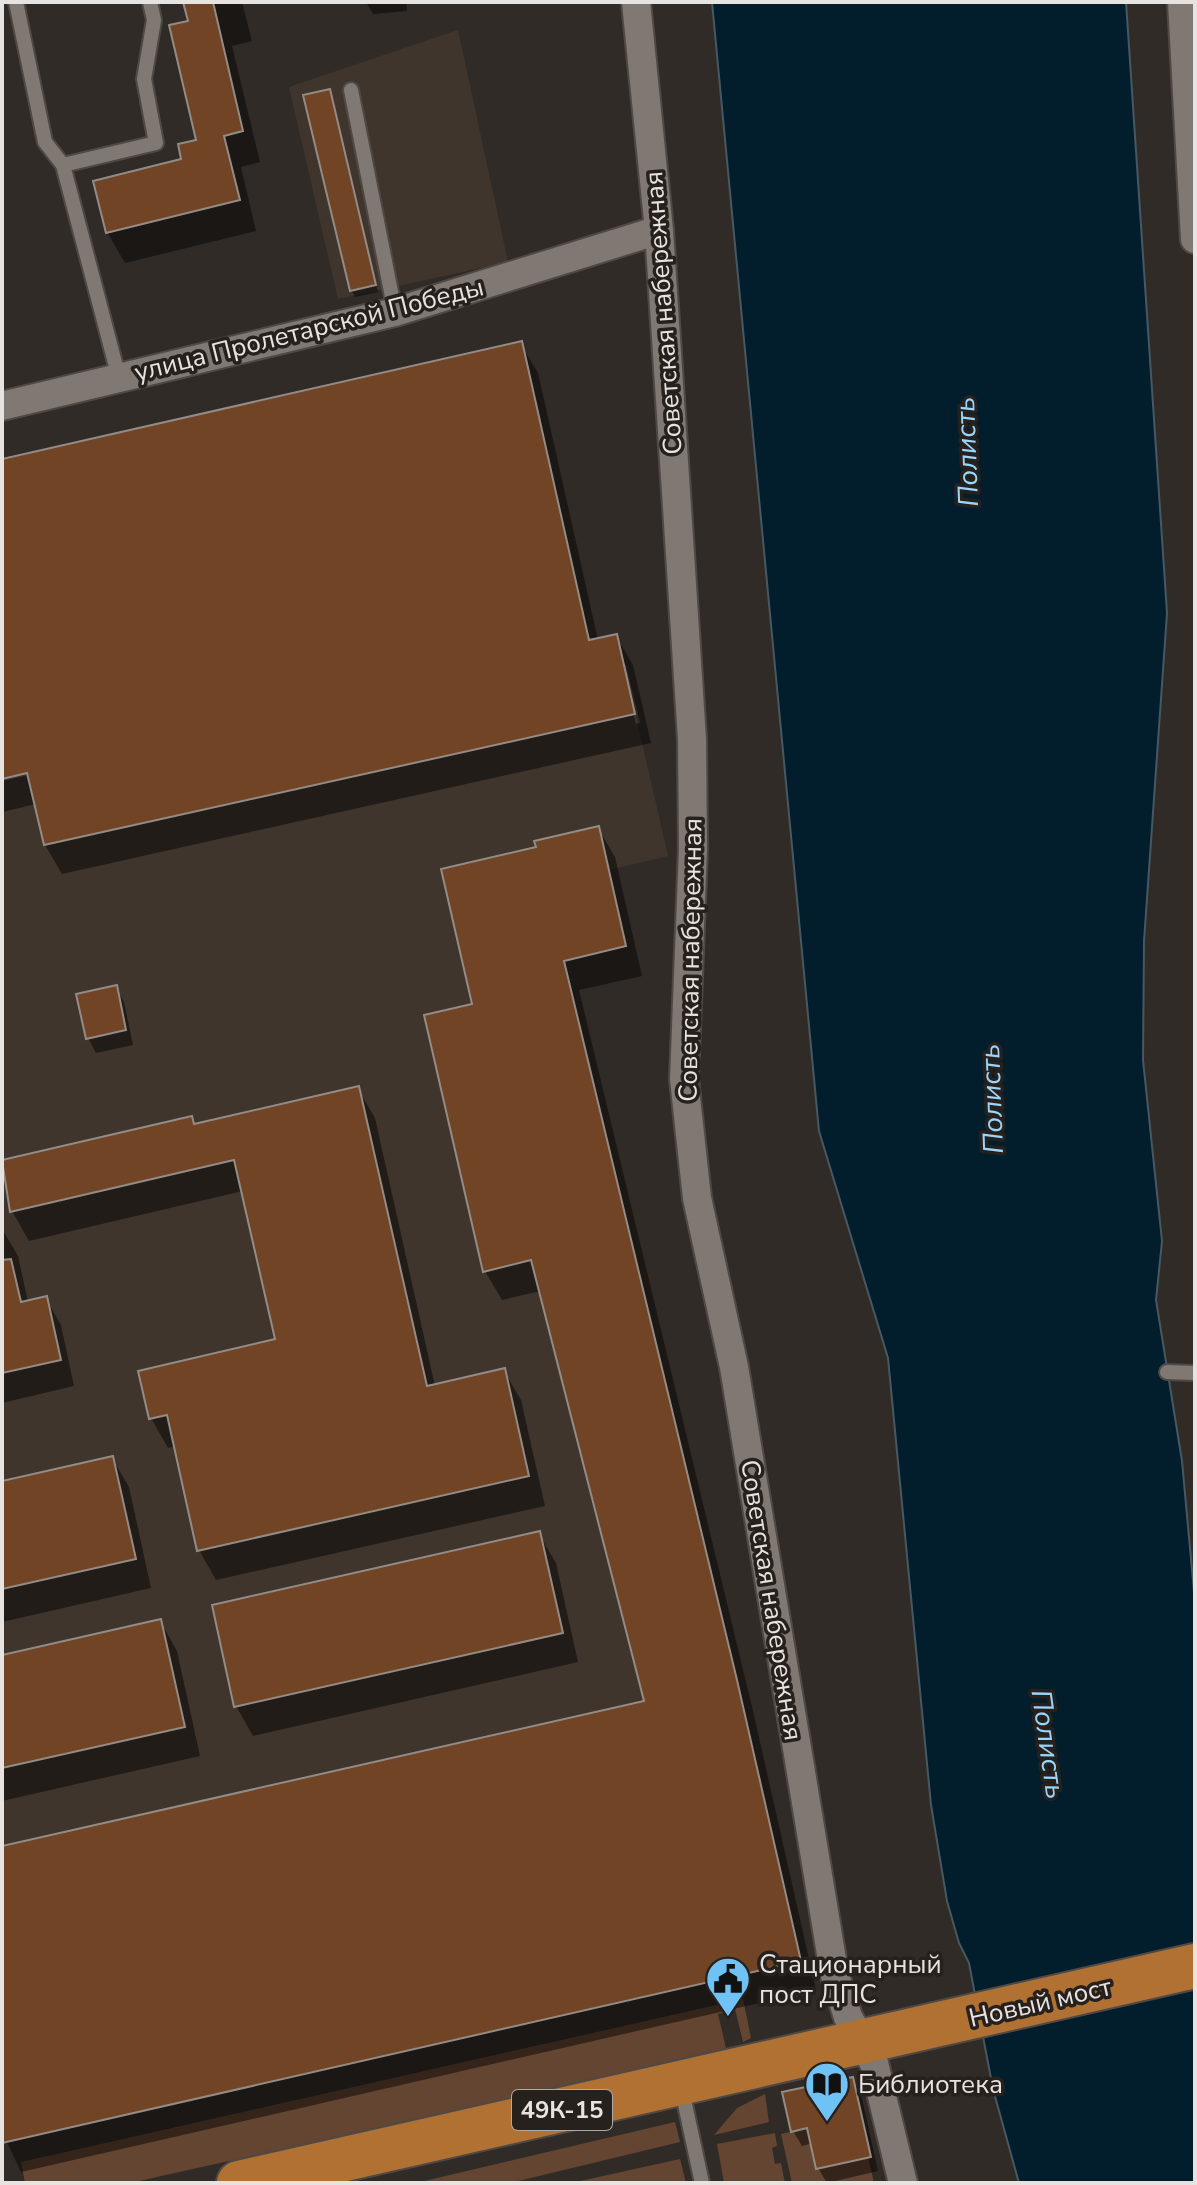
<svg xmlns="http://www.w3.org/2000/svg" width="1197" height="2185" font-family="'Nunito Sans',sans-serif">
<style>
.built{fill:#3f352d}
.green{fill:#634531}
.water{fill:#021d2c;stroke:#475862;stroke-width:2}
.shadow{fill:#0007;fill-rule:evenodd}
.building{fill:#704425;stroke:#938b86;stroke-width:2}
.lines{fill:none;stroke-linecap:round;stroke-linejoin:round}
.lane-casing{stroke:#4f4946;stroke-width:18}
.street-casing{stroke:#4f4946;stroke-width:32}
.primary-casing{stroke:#4f4946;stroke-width:48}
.lane{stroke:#7f7873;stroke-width:14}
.street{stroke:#7f7873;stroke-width:28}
.primary{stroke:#b07132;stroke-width:44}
.labels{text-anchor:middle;stroke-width:7;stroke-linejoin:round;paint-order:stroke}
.shield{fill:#27211d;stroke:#ada9a6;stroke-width:2}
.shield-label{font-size:24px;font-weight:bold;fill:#e7e3e0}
.street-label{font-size:26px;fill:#e7e3e0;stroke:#27211d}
.poi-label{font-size:26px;fill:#e7e3e0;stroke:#27211d;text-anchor:start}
.water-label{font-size:28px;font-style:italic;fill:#99d6fe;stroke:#27211d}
</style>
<rect width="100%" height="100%" fill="#312b27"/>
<path class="built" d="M458 30 508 262 338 299 289 87Z
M522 341 589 639 617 634 668 856 609 870 626 947 564 961 737 1680 801 1961 2 2143V459Z"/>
<path class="green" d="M743 1999 751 2038 743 2042 735 2009 718 2014 726 2048 704 2056 130 2183H25L21 2162Z
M765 2094 769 2122 714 2135 737 2108Z
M675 2122 680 2142 510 2183H416Z
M807 2128 817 2169 868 2157 874 2183H792L781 2134Z
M775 2133 777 2146 772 2148 775 2164 781 2163 785 2183H724L717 2144Z
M680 2159 686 2183H571Z"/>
<path class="water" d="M712 2H1126L1167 613 1144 941 1143 1060 1162 1241 1156 1300 1182 1461 1195 1603V2183H1019L993 2089 969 1963 959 1943 947 1901 931 1805 888 1358 819 1131Z"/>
<path class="shadow" d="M186 2H242L252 41 232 46 260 162 241 167 256 231 125 263 107 232 184 161 199 142 190 22Z
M366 2H406L407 11 373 14Z
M329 91 378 292 355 297 351 290Z
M520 343 538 373 598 640 616 636 633 665 651 743 62 874 45 845 36 804 2 812V781L38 773 37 769 2 777V462ZM622 665H626L640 723 636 724Z
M598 828 615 857 642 976 579 990 753 1711 816 1990 21 2172 2 2132V1848L646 1703 541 1291 502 1300 485 1271 475 1005 538 848Z
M116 988 124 1002 133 1045 96 1053 88 1038Z
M358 1089 375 1118 435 1386 504 1371 521 1400 545 1506 216 1580 199 1550 176 1446 168 1448 151 1418 277 1341 243 1191 29 1241 12 1211 2 1162 191 1119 195 1126Z
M2 1229 18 1256 28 1302 46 1299 61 1325 74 1386 2 1403Z
M112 1458 129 1487 151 1588 2 1622V1483Z
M539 1534 556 1563 578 1662 253 1736 236 1706Z
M160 1621 177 1651 200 1756 2 1801V1657Z
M852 2079 861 2094 878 2171 827 2183 818 2168 813 2143 802 2146 793 2131Z"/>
<path class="building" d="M183 2H213L243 131 224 136 240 200 106 233 93 181 181 159 178 144 196 140 169 25 188 21Z
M330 89 376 285 350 291 303 95Z
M522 341 589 640 617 634 635 714 44 845 27 773 2 779V459Z
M599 826 626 946 564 961 737 1680 801 1961 2 2143V1846L644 1701 531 1260 483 1272 424 1015 472 1004 441 869 536 847 534 841Z
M117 985 126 1030 86 1039 76 994Z
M359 1086 427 1386 505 1368 529 1476 197 1551 167 1415 149 1419 138 1371 275 1339 234 1160 10 1212 2 1160 192 1116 194 1124Z
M11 1259 21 1302 47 1296 61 1360 2 1373V1260Z
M113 1456 136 1559 2 1589V1481Z
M540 1531 563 1633 234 1707 212 1605Z
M161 1619 185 1727 2 1768V1655Z
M853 2077 871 2157 816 2169 807 2128 791 2132 782 2092Z"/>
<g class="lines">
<g class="lane-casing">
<path id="lane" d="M16 2 45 142 63 165 119 378
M351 90 395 312
M63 165 156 143 144 79 154 20 150 2
M1167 1372 1195 1373
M681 2086 702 2183"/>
</g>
<g class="street-casing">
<path id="street" d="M636 2 659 230 692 739 693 849 684 1079 697 1198 734 1367 834 1972 848 2017 874 2063 903 2183
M1182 2 1195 239
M2 406 395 312 659 230"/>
</g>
<g class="primary-casing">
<path id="primary" d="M239 2183 1195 1966"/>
</g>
<use href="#lane" class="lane"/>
<use href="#street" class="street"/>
<use href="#primary" class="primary"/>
</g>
<defs>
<g id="civic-pin" transform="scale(2.3)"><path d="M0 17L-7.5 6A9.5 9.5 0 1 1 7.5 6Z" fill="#70c1f4" stroke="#27211d"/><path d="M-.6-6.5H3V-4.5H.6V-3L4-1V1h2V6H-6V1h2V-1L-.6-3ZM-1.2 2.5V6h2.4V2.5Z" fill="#111"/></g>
<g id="library-pin" transform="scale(2.3)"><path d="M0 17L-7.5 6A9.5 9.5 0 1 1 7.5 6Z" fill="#70c1f4" stroke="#27211d"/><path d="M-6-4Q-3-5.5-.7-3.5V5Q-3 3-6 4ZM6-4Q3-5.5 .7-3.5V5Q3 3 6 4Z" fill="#111"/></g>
</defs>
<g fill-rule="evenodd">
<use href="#civic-pin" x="728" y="1979"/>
<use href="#library-pin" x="827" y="2084"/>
</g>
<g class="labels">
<rect class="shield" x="512" y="2090" width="100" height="40" rx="6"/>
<g class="shield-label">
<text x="562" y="2118">49К-15</text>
</g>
<g class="street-label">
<text transform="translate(663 313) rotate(-94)" y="9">Советская набережная</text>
<text transform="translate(309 329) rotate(-14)" y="9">улица Пролетарской Победы</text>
<text transform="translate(690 960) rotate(-89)" y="9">Советская набережная</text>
<text transform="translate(772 1600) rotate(81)" y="9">Советская набережная</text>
<text transform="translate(1040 2002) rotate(-13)" y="9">Новый мост</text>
</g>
<g class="poi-label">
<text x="759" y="1973">Стационарный<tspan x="759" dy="30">пост ДПС</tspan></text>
<text x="858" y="2093">Библиотека</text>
</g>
<g class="water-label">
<text transform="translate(966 452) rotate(-92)" y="10">Полисть</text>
<text transform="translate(991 1099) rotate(-92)" y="10">Полисть</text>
<text transform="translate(1049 1744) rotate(82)" y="10">Полисть</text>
</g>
</g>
<rect width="1197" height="2185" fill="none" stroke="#e7e3e0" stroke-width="8"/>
</svg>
